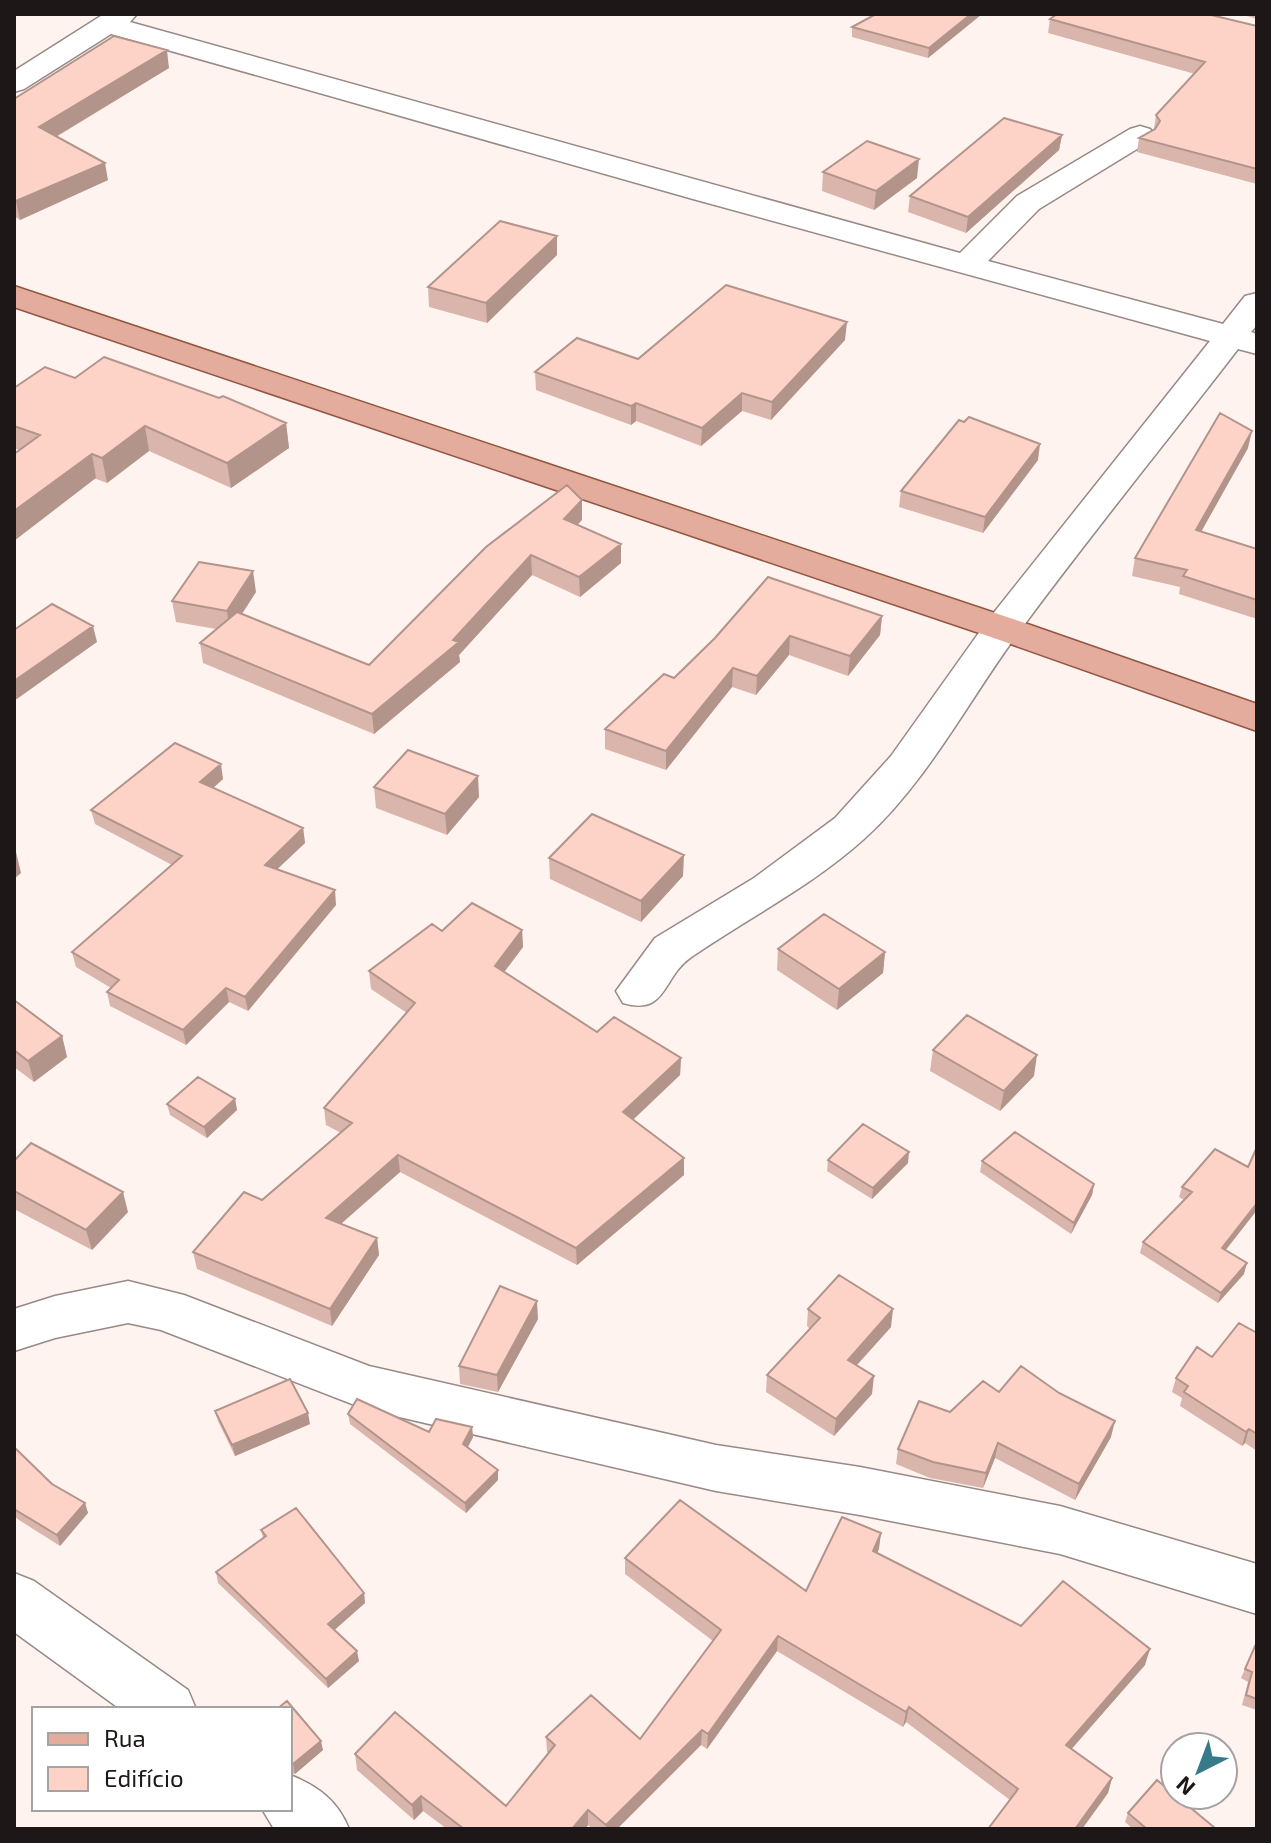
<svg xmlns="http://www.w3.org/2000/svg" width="1271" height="1843" font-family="'Exo 2',sans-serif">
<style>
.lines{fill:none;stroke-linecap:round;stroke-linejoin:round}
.minor-casing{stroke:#978986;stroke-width:3}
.major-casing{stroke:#925443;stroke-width:3}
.minor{fill:#fff;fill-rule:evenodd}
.major{fill:#e3ac9d;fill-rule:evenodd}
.wall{fill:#dab5ab}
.shaded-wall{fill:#b2948b}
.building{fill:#fed3c7;stroke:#b2948b;stroke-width:2}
</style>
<rect width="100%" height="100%" fill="#fff3f0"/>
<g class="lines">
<g class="minor-casing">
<path id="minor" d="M104 14H137L130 22 960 253 1017 196 1130 129 1140 126 1150 129 1155 135 1150 141 1039 209 988 261 1223 324 1245 296 1257 293V325L1251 332 1257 334V354L1238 349C1164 445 1088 538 1016 636 967 703 927 782 864 839 812 886 748 918 690 958 662 978 667 1016 623 1003L616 991 655 938 754 878 835 818 891 756 988 620 1210 341 693 199 111 34 24 89 14 92V71Z
M128 1281 184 1295 369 1366 716 1445 860 1467 1060 1506 1257 1564V1614L1060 1554 860 1515 716 1491 365 1409 161 1330 128 1323 55 1338 14 1351V1309L55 1296Z
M14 1573 34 1581 188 1690 196 1709H120L14 1632Z
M290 1775C318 1786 338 1801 349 1829H274L262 1809H290Z"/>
</g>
<g class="major-casing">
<path id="major" d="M14 286 1016 620 1257 704V731L988 636 14 307Z"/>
</g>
<use href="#minor" class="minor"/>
<use href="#major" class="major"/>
</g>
<path class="wall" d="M876 14H982L928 58 852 37V27Z
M1240 14H1257V19Z
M1050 19 1257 26V184L1137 152 1139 138 1154 129 1156 115 1195 74 1048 33Z
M169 68 56 137 108 180 20 220 14 216V99Z
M1062 135 1059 150 966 233 908 212 910 196Z
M823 172 917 178 874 210 822 191Z
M557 255 487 323 429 307 428 287Z
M845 340 771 420 742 411 701 446 636 421 631 425 536 390 535 372 638 359Z
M75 378 286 423 289 448 231 488 149 451 107 483 14 448V388Z
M1248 448 1201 532 1257 549V619L1179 594 1180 587 1132 576 1135 558Z
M1038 460 983 533 899 507 901 491Z
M582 520 577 524 621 544V563L580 597 532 575 459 655 460 662 374 734 203 663 200 643 216 629 176 622 172 601 256 592 242 614 369 665Z
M882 616 880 635 848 676 789 655 756 695 732 687 666 770 605 749V729L674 678 715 638Z
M223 779 213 788 303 828 305 843 277 869 336 905 248 1011 229 1002 186 1045 110 1006 107 992 111 988 76 967 72 952 172 865 95 824 91 810Z
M374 787 479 797 447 835 376 808Z
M549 858 683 876 641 922 550 879Z
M522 930 523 947 504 972 597 1032 681 1058 680 1075 633 1120 684 1158V1175L577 1265 400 1172 341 1224 377 1238 379 1255 332 1326 197 1269 193 1252 262 1200 341 1133 326 1125 324 1108 407 1013 371 989 369 971 442 931Z
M778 949 885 952 883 973 837 1010 777 970Z
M14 1000 62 1036 67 1057 34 1082 14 1067Z
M933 1050 1034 1076 1000 1111 930 1071Z
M235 1099 237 1110 207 1138 170 1115 167 1104Z
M1257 1147V1210L1226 1250 1244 1274 1218 1303 1140 1253 1143 1242 1184 1200 1179 1197 1182 1187 1248 1167Z
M828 1160 908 1163 872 1199 827 1171Z
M14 1161 128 1212 92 1250 14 1209Z
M982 1161 1094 1184 1092 1195 1071 1234 980 1172Z
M808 1309 891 1327 857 1365 872 1394 834 1436 766 1392 767 1375 810 1329 807 1326Z
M538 1319 498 1392 460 1384 459 1366Z
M1257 1333V1451L1245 1443 1242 1446 1180 1406 1182 1398 1172 1392 1176 1378Z
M999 1392 1111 1437 1075 1500 995 1458 983 1488 930 1478 896 1464 898 1449 950 1412Z
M215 1411 310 1424 235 1456 218 1421Z
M348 1414 429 1432 472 1427 473 1437 468 1447 498 1480 466 1513 350 1424Z
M14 1447 52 1484 85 1503 88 1513 60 1546 19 1520 14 1516Z
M261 1530 364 1593 365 1603 334 1630 359 1661 328 1688 218 1583 216 1572 263 1538Z
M881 1533 877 1553 1021 1626 1145 1665 1071 1749 1112 1778 1108 1793 1082 1829H988L1010 1800 906 1722 903 1727 777 1651 707 1749 701 1745 617 1829H593L588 1825 585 1829H447L423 1811 414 1820 357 1770 355 1754 506 1806 549 1753 547 1752 546 1737 640 1739 713 1641 625 1574V1558L806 1591Z
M1257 1647V1710L1242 1705 1248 1682 1241 1678 1245 1669Z
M290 1709 323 1750 295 1774 290 1773Z
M1128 1813 1214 1829H1133L1125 1822Z"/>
<path class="shaded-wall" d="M971 14H982L928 58 929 48Z
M167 50 169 68 42 145 39 127Z
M1062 135 1059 150 966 233 968 217Z
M919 159 917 178 874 210 876 191Z
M105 163 108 180 20 220 16 201Z
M557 236V255L487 323 486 303Z
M847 322 845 340 771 420 772 402Z
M742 393V411L701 446 702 428Z
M636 403V421L631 425V406Z
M286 423 289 448 231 488 227 463Z
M145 426 149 451 107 483 102 458Z
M1252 431 1248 448 1192 548 1196 530Z
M1040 444 1038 460 983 533 985 517Z
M92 454 96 478 14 541V511Z
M582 500V520L565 538 564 519Z
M621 544V563L580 597 579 577Z
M531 555 532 575 459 655 460 662 374 734 372 714 453 640Z
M253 571 256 592 230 632 227 611Z
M882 616 880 635 848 676 850 656Z
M93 626 97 642 14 701V681Z
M790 636 789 655 756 695 757 676Z
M733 668 732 687 666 770V751Z
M221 764 223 779 203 797 200 782Z
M478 776 479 797 447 835 445 814Z
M303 828 305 843 267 879 265 865Z
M16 852 21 873 14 879V854Z
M684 855 683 876 641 922V901Z
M335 890 336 905 248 1011 245 997Z
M522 930 523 947 496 983 495 966Z
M885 952 883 973 837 1010 839 989Z
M226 988 229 1002 186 1045 183 1030Z
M62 1036 67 1057 34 1082 28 1061Z
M1037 1055 1034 1076 1000 1111 1004 1091Z
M681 1058 680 1075 623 1129V1112Z
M235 1099 237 1110 207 1138 204 1127Z
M909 1152 908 1163 872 1199 873 1188Z
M398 1155 400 1172 328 1235 326 1218Z
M684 1158V1175L577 1265 576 1248Z
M1094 1184 1092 1195 1071 1234 1074 1223Z
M123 1192 128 1212 92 1250 86 1230Z
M1257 1203V1210L1219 1258 1222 1248Z
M377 1238 379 1255 332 1326 330 1309Z
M1247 1263 1244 1274 1218 1303 1221 1293Z
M537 1301 538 1319 498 1392 497 1375Z
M893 1309 891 1327 846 1377 848 1360Z
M874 1376 872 1394 834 1436 836 1419Z
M308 1413 310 1424 235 1456 232 1445Z
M1115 1421 1111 1437 1075 1500 1079 1484Z
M472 1427 473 1437 464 1454 463 1444Z
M1249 1429 1245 1443 1242 1446 1246 1432Z
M998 1443 995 1458 983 1488 986 1473Z
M498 1470V1480L466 1513 465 1503Z
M85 1503 88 1513 60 1546 57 1535Z
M881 1533 879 1549 871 1567 873 1551Z
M364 1593 365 1603 330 1634 328 1624Z
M778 1636 777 1651 707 1749 708 1734Z
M1150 1649 1145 1665 1062 1760 1066 1745Z
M357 1651 359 1661 328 1688 326 1679Z
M909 1707 906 1722 903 1727 906 1712Z
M702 1730 701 1745 617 1829H606V1825Z
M321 1741 323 1750 295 1774 293 1764Z
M1112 1778 1108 1793 1082 1829H1075Z
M421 1796 423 1811 414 1820 412 1805Z
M588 1810V1825L585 1829H572Z"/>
<path class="building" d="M876 14H971L929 48 852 27Z
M1057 14H1207L1257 26V169L1139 138 1155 129 1160 121 1156 115 1205 62 1050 19Z
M114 36 167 50 39 127 105 163 16 201 14 200V99Z
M1004 118 1062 135 968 217 910 196Z
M867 141 919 159 876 191 823 172Z
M500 221 557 236 486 303 428 287Z
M726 285 847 322 772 402 742 393 702 428 636 403 631 406 535 372 577 338 638 359Z
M104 357 219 398 223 396 286 423 227 463 145 426 102 458 92 454 14 511V454L40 435 14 426V388L45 367 75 378Z
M1220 413 1252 431 1196 530 1257 549V600L1183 576 1187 570 1135 558Z
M969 417 1040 444 985 517 901 491 959 420 964 422Z
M567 485 582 500 564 519 621 544 579 577 531 555 453 640 459 642 372 714 200 643 237 612 369 665 486 547Z
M199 562 253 571 227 611 172 601Z
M768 577 882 616 850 656 790 636 757 676 733 668 666 751 605 729 664 674 674 678 715 638Z
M52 604 93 626 14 681V630Z
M175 743 221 764 200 782 303 828 265 865 335 890 245 997 226 988 183 1030 107 992 119 980 72 952 182 856 91 810Z
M408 750 478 776 445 814 374 787Z
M592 814 684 855 641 901 549 858Z
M472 903 522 930 495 966 597 1032 614 1017 681 1058 623 1112 684 1158 576 1248 398 1155 326 1218 377 1238 330 1309 193 1252 244 1192 262 1200 352 1123 324 1108 415 1003 369 971 432 924 442 931Z
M824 914 885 952 839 989 778 949Z
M14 1000 62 1036 28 1061 14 1050Z
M967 1015 1037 1055 1004 1091 933 1050Z
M198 1077 235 1099 204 1127 167 1104Z
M863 1124 909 1152 873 1188 828 1160Z
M1015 1132 1094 1184 1074 1223 982 1161Z
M31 1143 123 1192 86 1230 14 1191V1161Z
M1257 1147V1203L1222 1248 1247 1263 1221 1293 1143 1242 1192 1192 1182 1187 1215 1149 1248 1167Z
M839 1275 893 1309 848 1360 874 1376 836 1419 767 1375 820 1318 808 1309Z
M500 1286 537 1301 497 1375 459 1366Z
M1239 1323 1257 1333V1434L1249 1429 1246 1432 1184 1392 1188 1386 1176 1378 1197 1347 1212 1357Z
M1021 1366 1059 1393 1115 1421 1079 1484 998 1443 986 1473 933 1462 898 1449 919 1401 950 1412 983 1381 999 1392Z
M290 1379 308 1413 232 1445 215 1411Z
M357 1399 429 1432 436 1419 472 1427 463 1444 498 1470 465 1503 348 1414Z
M14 1447 52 1484 85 1503 57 1535 14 1509Z
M680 1500 806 1591 842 1517 881 1533 873 1551 1021 1626 1063 1581 1150 1649 1066 1745 1112 1778 1075 1829H988L1018 1789 909 1707 906 1712 778 1636 708 1734 702 1730 606 1825 588 1810 572 1829H464L421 1796 412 1805 355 1754 395 1712 506 1806 555 1745 546 1737 591 1695 640 1739 721 1630 625 1558Z
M296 1508 364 1593 328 1624 357 1651 326 1679 216 1572 266 1536 261 1530Z
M1255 1646 1257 1647V1699L1246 1695 1252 1672 1245 1669Z
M287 1701 321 1741 293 1764H290V1709H277Z
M1157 1780 1215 1828 1214 1829H1147L1128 1813Z"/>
<rect width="1271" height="1843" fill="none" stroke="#1d1817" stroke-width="32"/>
<rect x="32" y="1707" width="260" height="104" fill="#ffffff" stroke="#a5a3a2" stroke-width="2"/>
<rect x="48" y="1733" width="40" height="12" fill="#e3ac9d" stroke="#a5a3a2" stroke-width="2"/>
<text x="104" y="1747" font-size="24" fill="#1d1817">Rua</text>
<rect x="48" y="1767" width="40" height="24" fill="#fed3c7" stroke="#a5a3a2" stroke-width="2"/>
<text x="104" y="1787" font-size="24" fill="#1d1817">Edifício</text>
<g transform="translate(1199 1771) rotate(222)"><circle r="38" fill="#ffffff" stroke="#a5a3a2" stroke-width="2"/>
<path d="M0-6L14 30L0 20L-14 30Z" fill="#377a8a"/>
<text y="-12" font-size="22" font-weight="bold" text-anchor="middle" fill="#1d1817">N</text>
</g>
</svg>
